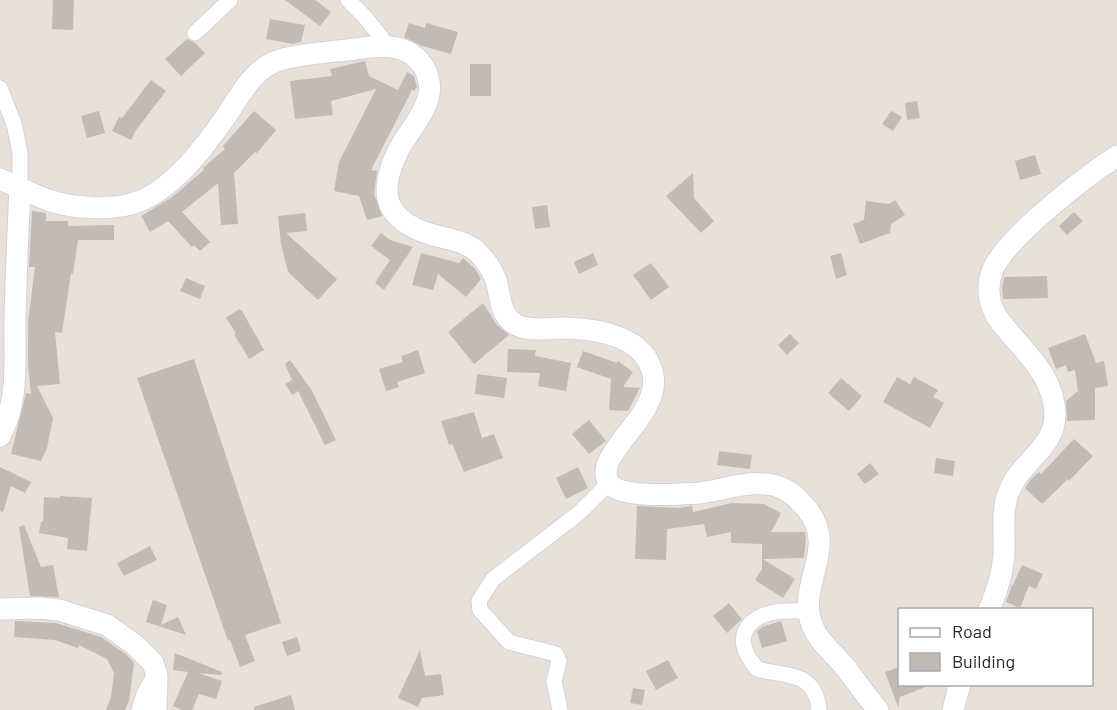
<svg xmlns="http://www.w3.org/2000/svg" width="1117" height="710" font-family="Barlow,sans-serif">
<style>
.building{fill:#c1bab5}
.lines{fill:none;stroke-linecap:round;stroke-linejoin:round}
.street-casing{stroke:#ced3e0;stroke-width:17}
.secondary-casing{stroke:#ced3e0;stroke-width:23}
.street{stroke:#fff;stroke-width:15}
.secondary{stroke:#fff;stroke-width:21}
</style>
<rect width="100%" height="100%" fill="#e9e0d8"/>
<path class="building" d="M53 0H74L73 30 52 29Z
M285 0H315L331 12 320 26Z
M270 19 305 25 301 42 293 44 266 39Z
M409 23 425 28 426 23 458 32 451 54 422 46 404 37Z
M187 39 194 42 205 53 181 76 165 59Z
M365 61 369 76 398 90 407 72 414 76 417 87 414 91 412 90 371 170 377 171 374 194 382 216 367 220 359 196 334 191 339 162 376 89 331 101 333 115 295 119 290 81 332 76 330 69Z
M470 64H491V96H470Z
M151 80 166 91 136 130 131 140 112 131 119 117 122 118Z
M917 101 920 118 907 120 905 103Z
M99 111 105 133 87 138 81 116Z
M254 111 276 130 257 153 255 152 234 173 238 224 221 225 218 183 182 212 210 242 200 251 194 245 192 247 168 221 150 232 141 216 171 198 204 170 203 168 225 149 223 146Z
M891 111 902 117 893 131 882 124Z
M1035 155 1041 174 1020 180 1015 161Z
M693 173 694 198 714 221 701 233 666 196Z
M895 200 905 215 891 224 890 233 860 244 853 224 864 220 866 201 889 204Z
M547 205 550 227 535 229 532 207Z
M32 211 46 213V221H68V226L114 225V240H78L73 274 71 273 62 333 55 332 60 384 37 386 53 418 47 448 41 461 11 454 26 393 31 394 28 365V323L35 267H29Z
M1074 212 1083 221 1067 235 1059 226Z
M305 213 307 231 286 233 337 279 318 300 288 272 281 244 278 216Z
M381 233 390 240 413 247 384 290 375 283 390 260 371 246Z
M421 253 459 263 463 258 475 269 481 279 466 297 438 274 433 290 412 285Z
M593 253 598 265 579 274 574 262Z
M841 253 847 275 836 279 830 256Z
M651 263 669 287 651 300 633 275Z
M1047 276 1048 298 1003 299 1002 289 1004 277Z
M186 278 205 286 200 299 180 291Z
M483 303 497 325 509 335 474 364 448 332Z
M239 309 242 311 264 350 249 359 234 334 236 333 226 318Z
M790 334 799 343 787 355 778 345Z
M1085 334 1096 363 1104 361 1108 386 1095 388V420L1067 421 1066 401 1078 391 1075 370 1068 372 1066 365 1056 369 1048 348Z
M508 349 536 350 535 356 571 363 566 391 538 386 540 373 507 372Z
M418 350 425 373 397 382 399 387 386 391 379 369 403 362 401 356Z
M583 351 617 363 618 361 633 372 623 387 640 388 628 411 609 410 611 379 577 367Z
M194 359 281 623 245 635 255 661 240 667 230 640 228 641 137 378Z
M290 360 311 389 336 440 325 445 298 391 292 395 285 384 292 380 285 364Z
M477 374 507 378 504 398 475 394Z
M897 377 910 384 914 377 938 390 933 397 944 403 930 428 883 402Z
M841 378 862 396 849 411 828 393Z
M474 412 482 438 494 434 503 458 464 472 452 444 449 445 441 421Z
M589 420 606 441 589 454 572 434Z
M1074 439 1093 456 1069 481 1068 479 1042 504 1025 488 1031 479 1039 472 1041 474Z
M719 451 752 455 750 469 717 465Z
M936 458 955 461 953 476 934 473Z
M870 463 879 474 865 484 857 474Z
M0 467 31 482 25 493 11 486 3 512 0 511Z
M578 467 588 488 566 499 556 478Z
M60 496 92 498 87 551 67 549 68 538 39 533 41 522H43L44 497 60 498Z
M732 503 764 504 781 513 771 532H805L806 539 804 558 763 559 795 579 783 598 755 580 762 569V544L731 543V532L707 537 704 524 667 529 666 560 635 559 637 506 678 508 692 506 693 512Z
M24 525 41 567 53 565 59 597 30 596 19 527Z
M150 546 157 560 124 576 117 563Z
M1022 565 1043 574 1036 589 1029 586 1020 608 1006 602 1012 585H1013Z
M153 600 167 605 161 625 178 617 186 635 146 622Z
M729 603 742 619 727 633 713 616Z
M15 621 56 623 101 637 127 655 134 663 129 701 125 710H106L111 697 114 673 107 659 79 645 78 648 55 640 14 637Z
M781 621 787 641 762 648 757 631 762 627Z
M297 637 301 651 287 656 282 642Z
M420 650 425 676 441 674 444 695 422 698 418 707 398 698Z
M175 653 222 672 221 675 198 673 222 681 216 699 199 694 192 710H182L173 706 188 672 173 670Z
M668 660 678 678 656 690 646 671Z
M900 667V684H928V686L900 697 898 707 885 672Z
M633 688 645 690 642 705 630 703Z
M291 695 295 710H254V707Z"/>
<g class="lines">
<g class="street-casing">
<path id="street" d="M348 0 365 17 388 46
M195 33 230 0
M0 88 14 124 20 152V188
M808 611C787 610 755 609 745 632 742 638 743 647 747 654 749 659 754 664 757 669 787 677 816 671 819 710
M139 710 144 694 155 675
M560 710 554 681 559 661 556 654 509 642 480 610 479 601 493 579 579 513 609 483"/>
</g>
<g class="secondary-casing">
<path id="secondary" d="M0 179 20 188
M0 436C20 399 14 358 15 318 16 275 18 232 20 188 29 192 39 197 48 200 73 209 116 211 140 201 176 186 205 146 227 115 239 97 251 73 272 63 291 54 333 52 355 49 377 46 404 42 420 62 428 71 432 86 428 98 423 117 407 134 398 151 377 193 385 220 430 234 442 238 456 239 467 245 480 251 491 267 496 280 501 297 499 318 519 326 532 331 551 328 565 328 597 329 646 336 653 375 661 417 591 454 609 483 619 499 681 494 699 493 726 490 755 477 782 488 792 492 799 500 806 508 840 548 796 584 812 625 819 643 834 653 845 667 856 681 866 696 878 710
M0 609 41 608 59 610 107 625 135 645 153 663 157 676 156 710
M989 610C997 591 1003 573 1004 553 1005 530 1000 506 1012 485 1025 459 1056 446 1055 413 1053 372 1022 351 1000 321 988 306 986 286 993 269 1008 236 1085 177 1117 156
M953 710 960 684"/>
</g>
<use href="#street" class="street"/>
<use href="#secondary" class="secondary"/>
</g>
<rect x="898" y="608" width="195" height="78" fill="#ffffff" stroke="#a9a9a9" stroke-width="1.5"/>
<rect x="910" y="628" width="30" height="9" fill="#ffffff" stroke="#a9a9a9" stroke-width="1.5"/>
<text x="952" y="638" font-size="18" fill="#272727">Road</text>
<rect x="910" y="653" width="30" height="18" fill="#c1bab5" stroke="#a9a9a9" stroke-width="1.5"/>
<text x="952" y="668" font-size="18" fill="#272727">Building</text>
</svg>
